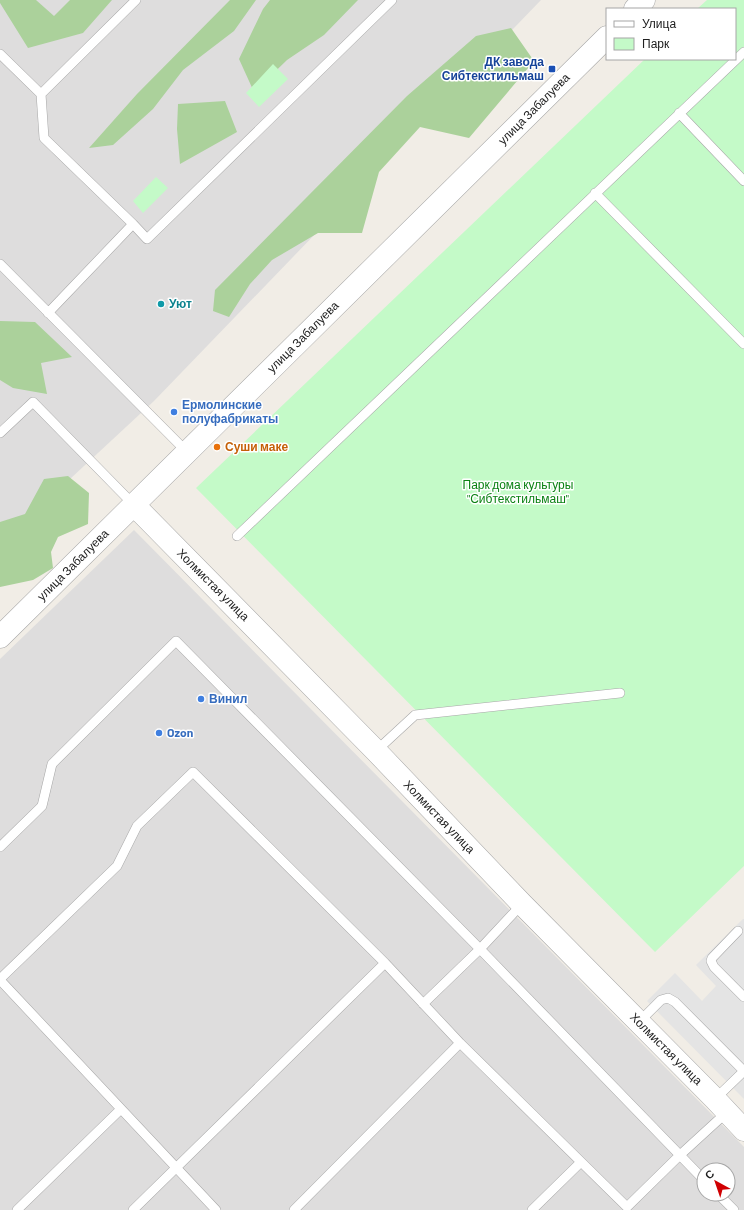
<svg xmlns="http://www.w3.org/2000/svg" width="744" height="1210" font-family="Barlow,sans-serif">
<style>
.residential{fill:#dedddd;fill-rule:evenodd}
.forest{fill:#abd19b}
.park{fill:#c4fac8}
.parking{fill:#e4e4e4}
.lines{fill:none;stroke-linecap:round;stroke-linejoin:round}
.service-casing{stroke:#a7a7a7;stroke-width:10}
.tertiary-casing{stroke:#a7a7a7;stroke-width:23}
.service{stroke:#fff;stroke-width:9}
.tertiary{stroke:#fff;stroke-width:22}
.transit-dot{fill:#1a4fb4;stroke:#fff;stroke-width:1.5}
.culture-dot{fill:#0f9aa8;stroke:#fff;stroke-width:1.5}
.shop-dot{fill:#3f7fe0;stroke:#fff;stroke-width:1.5}
.food-dot{fill:#e8710a;stroke:#fff;stroke-width:1.5}
.labels{text-anchor:middle;stroke-width:3;stroke-linejoin:round;paint-order:stroke}
.transit-label{font-size:12px;font-weight:bold;fill:#164399;stroke:#fff;text-anchor:end}
.street-label{font-size:12px;fill:#202020;stroke:#fff}
.culture-label{font-size:12px;font-weight:bold;fill:#0d838f;stroke:#fff;text-anchor:start}
.shop-label{font-size:12px;font-weight:bold;fill:#366cbe;stroke:#fff;text-anchor:start}
.food-label{font-size:12px;font-weight:bold;fill:#c56008;stroke:#fff;text-anchor:start}
.park-label{font-size:12px;fill:#0a8213;stroke:#fff}
</style>
<rect width="100%" height="100%" fill="#f1ede6"/>
<path class="residential" d="M0 0H541L154 401 0 544Z
M134 530 744 1147V1210H0V659ZM704 1170H728V1194H704Z"/>
<path class="forest" d="M0 0H36L54 16 70 0H112L83 33 28 48 0 3Z
M230 0H256L234 31 183 70 153 109 113 145 89 148 137 94Z
M270 0H358L324 35 287 60 254 92 239 59 263 9Z
M511 28 534 61 469 138 420 127 379 172 362 233H318L272 260 250 284 229 317 213 311 215 290 407 96 476 36Z
M225 101 237 132 180 164 177 129 178 104Z
M0 321 35 322 72 357 41 363 47 394 13 388 0 380Z
M68 476 89 493 88 524 58 537 51 552 53 568 33 580 0 587V522L25 514 44 479Z"/>
<path class="park" d="M707 0H744V866L655 952 196 488 645 59H735V9H697Z
M273 64 288 79 259 107 246 93Z
M156 177 168 188 143 213 133 201Z"/>
<path class="parking" d="M743 919H744V1099L647 1001 675 973 702 1001 716 986 696 965Z"/>
<g class="lines">
<g class="service-casing">
<path id="service" d="M0 54 41 94 44 138 133 224
M41 94 136 0
M679 113 744 181
M595 193 744 344
M0 264 187 452
M48 313 133 224 147 239 392 0
M0 433 33 402 134 505
M237 536 744 52
M376 751 415 715 620 693
M0 847 42 806 52 764 176 641 480 949 704 1180
M738 931 712 958 711 961 714 967 744 997
M0 979 117 866 137 826 193 772 385 963
M0 980 216 1210
M423 1004 480 949 522 904
M639 1022 661 1000 668 998 675 1002 744 1071
M715 1099 744 1071
M718 1194 734 1210
M17 1210 121 1109
M133 1210 385 963 460 1043
M294 1210 460 1043 627 1207 680 1155 727 1112
M532 1210 581 1162"/>
</g>
<g class="tertiary-casing">
<path id="tertiary" d="M635 9 644 0
M134 505 376 751 522 904 715 1099 744 1130
M0 637 607 37"/>
</g>
<use href="#service" class="service"/>
<use href="#tertiary" class="tertiary"/>
</g>
<rect class="transit-dot" x="548" y="65" width="8" height="8" rx="2"/>
<circle class="culture-dot" cx="161" cy="304" r="4"/>
<g class="shop-dot">
<circle cx="174" cy="412" r="4"/>
<circle cx="201" cy="699" r="4"/>
<circle cx="159" cy="733" r="4"/>
</g>
<circle class="food-dot" cx="217" cy="447" r="4"/>
<g class="labels">
<g class="transit-label">
<text x="544" y="66">ДК завода<tspan x="544" dy="14">Сибтекстильмаш</tspan></text>
</g>
<g class="street-label">
<text transform="translate(534 109) rotate(-45)" y="4">улица Забалуева</text>
<text transform="translate(303 337) rotate(-45)" y="4">улица Забалуева</text>
<text transform="translate(73 565) rotate(-45)" y="4">улица Забалуева</text>
<text transform="translate(213 585) rotate(45)" y="4">Холмистая улица</text>
<text transform="translate(439 817) rotate(46)" y="4">Холмистая улица</text>
<text transform="translate(666 1049) rotate(45)" y="4">Холмистая улица</text>
</g>
<g class="culture-label">
<text x="169" y="308">Уют</text>
</g>
<g class="shop-label">
<text x="182" y="409">Ермолинские<tspan x="182" dy="14">полуфабрикаты</tspan></text>
<text x="209" y="703">Винил</text>
<text x="167" y="737">Ozon</text>
</g>
<g class="food-label">
<text x="225" y="451">Суши маке</text>
</g>
<g class="park-label">
<text x="518" y="489">Парк дома культуры<tspan x="518" dy="14">"Сибтекстильмаш"</tspan></text>
</g>
</g>
<rect x="606" y="8" width="130" height="52" fill="#ffffff" stroke="#a6a6a6"/>
<rect x="614" y="21" width="20" height="6" fill="#ffffff" stroke="#a6a6a6"/>
<text x="642" y="28" font-size="12" fill="#202020">Улица</text>
<rect x="614" y="38" width="20" height="12" fill="#c4fac8" stroke="#a6a6a6"/>
<text x="642" y="48" font-size="12" fill="#202020">Парк</text>
<g transform="translate(716 1182) rotate(320)"><circle r="19" fill="#ffffff" stroke="#a6a6a6"/>
<path d="M0-3L7 15L0 10L-7 15Z" fill="#d00002"/>
<text y="-6" font-size="11" font-weight="bold" text-anchor="middle" fill="#202020">С</text>
</g>
</svg>
